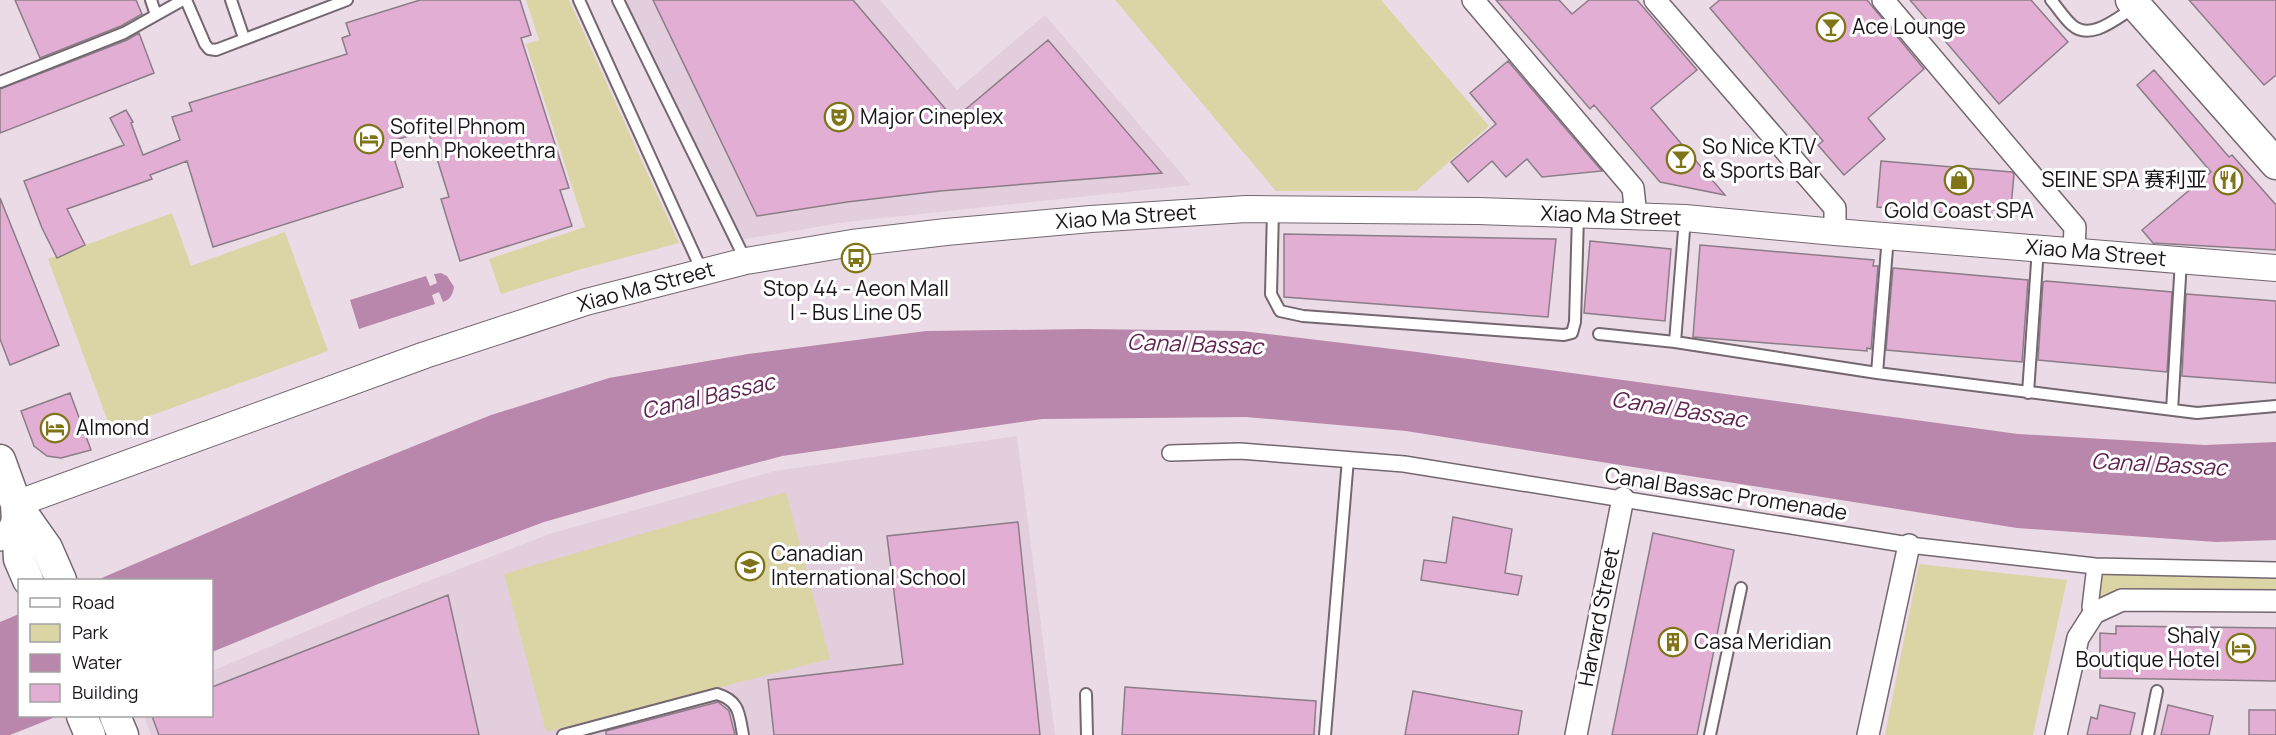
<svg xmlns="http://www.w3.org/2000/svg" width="2276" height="735" font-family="Manrope,'Noto Sans SC',sans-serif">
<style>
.built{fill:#e3cedd}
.green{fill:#dbd5a5}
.water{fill:#b987ab}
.building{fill:#e2aed3;stroke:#8b7d87;stroke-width:1.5}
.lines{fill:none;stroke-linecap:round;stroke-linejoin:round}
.service-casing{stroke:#746770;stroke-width:14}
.pedestrian-casing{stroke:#746770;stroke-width:18}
.minor-casing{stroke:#746770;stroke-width:24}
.tertiary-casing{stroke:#746770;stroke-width:28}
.secondary-casing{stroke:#746770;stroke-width:33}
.service{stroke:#fff;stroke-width:10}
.pedestrian{stroke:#fff;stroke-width:15}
.minor{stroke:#fff;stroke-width:21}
.tertiary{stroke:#fff;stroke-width:26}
.secondary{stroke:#fff;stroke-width:30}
.labels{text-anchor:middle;stroke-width:6;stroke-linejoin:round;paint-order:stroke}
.poi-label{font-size:21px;fill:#1a1519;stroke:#fff;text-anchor:start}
.street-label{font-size:21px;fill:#1a1519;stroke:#fff}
.water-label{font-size:22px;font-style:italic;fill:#5f2251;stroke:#fff}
</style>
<rect width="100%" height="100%" fill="#eadbe6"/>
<path class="built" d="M624 0H880L957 90 1045 15 1191 185 846 222 739 240Z
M1017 436 1055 735H151L144 716H212V671L385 598 549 534 775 471Z"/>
<path class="green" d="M526 0H569L679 243 578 270 501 294 489 259 585 227 526 44 539 40Z
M1115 0H1381L1489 126 1416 191H1276Z
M172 213 191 266 285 232 328 351 111 430 48 259Z
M786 492 830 659 546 732 504 574Z
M1919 564 2067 580 2033 735H1885Z
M2095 566 2276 570V601L2122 600 2094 613Z"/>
<path class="water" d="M441 273 447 276 454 287C453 294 450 300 443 302L439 292 432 295 435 304 359 329 350 300 426 276 430 286 437 283 434 274Z
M1086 329 1242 331 1417 352 2018 434 2205 445 2276 442V540L2216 542 2017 528 1406 431 1246 417 1042 419 782 456 649 492 544 522 378 584 212 652V580H97L347 473 491 415 609 378 748 354 926 331Z
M19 614 20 716H58L10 735H0V622Z"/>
<path class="building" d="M15 0H136L142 14 121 26 40 58Z
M420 0H520L531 35 521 38 569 188 560 190 572 226 460 261 441 199 449 197 428 130 389 142 403 187 213 247 187 161 150 175 152 179 67 209 85 245 57 258 42 228 24 181 124 145 110 118 126 110 133 122 131 123 143 155 180 140 172 117 192 111 189 103 347 54 342 38 350 35 346 23Z
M653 0H853L954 119 1048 40 1162 173 940 191 847 202 757 216Z
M1496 0H1559L1572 14 1589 0H1637L1697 70 1651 108 1725 195 1660 182 1594 105 1590 109Z
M1720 0H1867L1924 69 1868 118 1885 139 1844 175 1818 145 1823 141 1710 8Z
M1910 0H2031L2068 42 1999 104Z
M2189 0H2276V75L2264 85Z
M139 33 154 73 0 133V89L127 40Z
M1508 61 1602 171 1542 177 1527 159 1506 177 1492 161 1468 182 1451 162 1496 124 1470 93Z
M2154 70 2229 157 2232 155 2276 205V250L2153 243 2142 230 2211 172 2137 85Z
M1881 161 2012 172 2014 174 2010 218 1877 207Z
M0 198 59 345 10 365 0 339Z
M1284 234 1556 239 1548 317 1284 297Z
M1590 241 1671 249 1665 321 1584 313Z
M1700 245 1874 260 1873 266H1878L1871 349 1867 348V351L1693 337Z
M1893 268 2028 280 2022 362 1886 350Z
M2046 281 2172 292 2167 372 2038 360 2043 282Z
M2186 294 2276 301V383L2182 376Z
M70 393 91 450 61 458 47 456 34 446 21 411Z
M1453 517 1512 529 1505 573 1522 576 1518 595 1421 580 1424 560 1446 563Z
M1018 522 1040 735H774L768 680 903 664 887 536Z
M1653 533 1734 550 1697 735H1612Z
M448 595 479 735H159L152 716H212V687Z
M2116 626 2276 628V681L2100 678V633L2116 634Z
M1125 687 1316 701 1314 735H1122Z
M1413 691 1522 711 1518 735H1405Z
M718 702 729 711 735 735H606V731Z
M2100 705 2135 713 2130 735H2087L2091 717 2097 719Z
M2168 705 2213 716 2209 735H2161Z
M2249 710H2276V735H2249Z"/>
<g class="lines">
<g class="service-casing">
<path id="service" d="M151 0 156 15
M186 0 205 44 209 49 216 50 347 0
M231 0 244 38
M579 0 702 271
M618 0 746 261
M2051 0C2058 8 2064 18 2072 25 2091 42 2118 17 2135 7
M0 82 124 33 183 0
M1273 209 1271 294 1280 311 1303 316 1564 335 1572 333 1575 322 1578 215
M1599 334 1675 342 1877 373 2197 413 2276 406
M1675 342 1685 218
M1877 373 1888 236
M2028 393 2038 248
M2172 410 2181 260
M1086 694 1087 735
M563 735 717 694C740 701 739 714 743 735
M1325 735 1348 459
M1710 735 1741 588
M2148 735 2157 691"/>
</g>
<g class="pedestrian-casing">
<path id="pedestrian" d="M1170 453 1240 451 1404 464 1909 545 2095 566 2276 570
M0 543 10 518
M2094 613 2090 607 2095 566"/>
</g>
<g class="minor-casing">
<path id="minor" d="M1473 0 1633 188 1636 216
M1655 0 1835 208V232
M1883 0 2075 227 2074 250
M1576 735 1623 498
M1868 735 1909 545
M2056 735 2078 638 2094 613 2122 600 2276 601"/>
</g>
<g class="tertiary-casing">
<path id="tertiary" d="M16 504 425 355 586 302 746 261 852 243 946 232 1091 219 1246 209 1478 211 1685 218 1835 232 2276 268"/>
</g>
<g class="secondary-casing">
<path id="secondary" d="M2131 0 2276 164
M0 460 16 504 19 559 28 580
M16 504 47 548 61 580
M82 716 90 735
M115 716 123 735"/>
</g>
<use href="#service" class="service"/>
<use href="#pedestrian" class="pedestrian"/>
<use href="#minor" class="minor"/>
<use href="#tertiary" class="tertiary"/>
<use href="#secondary" class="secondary"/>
</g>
<defs>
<g id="bar-ring" transform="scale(1.5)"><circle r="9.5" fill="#fff" stroke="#7f7417" stroke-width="1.5"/><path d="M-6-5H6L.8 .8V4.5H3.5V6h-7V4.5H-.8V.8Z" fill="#7f7417"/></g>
<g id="theatre-ring" transform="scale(1.5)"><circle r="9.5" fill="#fff" stroke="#7f7417" stroke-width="1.5"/><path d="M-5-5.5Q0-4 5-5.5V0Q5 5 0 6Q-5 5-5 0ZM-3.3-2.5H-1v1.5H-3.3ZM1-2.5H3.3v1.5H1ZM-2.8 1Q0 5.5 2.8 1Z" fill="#7f7417"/></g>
<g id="hotel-ring" transform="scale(1.5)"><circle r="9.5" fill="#fff" stroke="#7f7417" stroke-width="1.5"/><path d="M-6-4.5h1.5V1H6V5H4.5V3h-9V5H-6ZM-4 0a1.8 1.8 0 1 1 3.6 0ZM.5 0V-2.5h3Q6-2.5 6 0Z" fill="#7f7417"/></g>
<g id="shop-ring" transform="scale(1.5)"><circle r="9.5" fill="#fff" stroke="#7f7417" stroke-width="1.5"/><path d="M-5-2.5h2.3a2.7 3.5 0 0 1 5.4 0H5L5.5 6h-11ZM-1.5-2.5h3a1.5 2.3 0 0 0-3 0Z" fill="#7f7417"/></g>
<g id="restaurant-ring" transform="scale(1.5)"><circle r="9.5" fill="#fff" stroke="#7f7417" stroke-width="1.5"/><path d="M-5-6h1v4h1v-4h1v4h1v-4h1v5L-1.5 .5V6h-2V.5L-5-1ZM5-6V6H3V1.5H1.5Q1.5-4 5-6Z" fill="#7f7417"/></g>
<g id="bus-ring" transform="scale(1.5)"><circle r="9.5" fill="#fff" stroke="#7f7417" stroke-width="1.5"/><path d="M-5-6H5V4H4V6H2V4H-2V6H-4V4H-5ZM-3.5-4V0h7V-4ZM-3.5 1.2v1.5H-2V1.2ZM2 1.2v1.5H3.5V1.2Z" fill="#7f7417"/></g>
<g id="school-ring" transform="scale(1.5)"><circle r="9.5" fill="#fff" stroke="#7f7417" stroke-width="1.5"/><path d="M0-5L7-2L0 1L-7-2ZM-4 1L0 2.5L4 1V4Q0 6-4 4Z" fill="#7f7417"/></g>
<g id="building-ring" transform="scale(1.5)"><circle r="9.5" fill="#fff" stroke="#7f7417" stroke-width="1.5"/><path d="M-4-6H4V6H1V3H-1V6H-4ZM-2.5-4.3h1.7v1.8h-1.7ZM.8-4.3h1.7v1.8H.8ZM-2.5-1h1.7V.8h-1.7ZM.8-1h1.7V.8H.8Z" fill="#7f7417"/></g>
</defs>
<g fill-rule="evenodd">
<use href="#bar-ring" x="1831" y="27"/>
<use href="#theatre-ring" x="839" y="117"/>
<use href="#hotel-ring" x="369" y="139"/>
<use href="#bar-ring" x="1681" y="159"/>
<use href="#shop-ring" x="1959" y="180"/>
<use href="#restaurant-ring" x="2228" y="180"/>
<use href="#bus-ring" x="856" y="258"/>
<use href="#hotel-ring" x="55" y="428"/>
<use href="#school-ring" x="750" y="566"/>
<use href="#building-ring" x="1673" y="642"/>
<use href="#hotel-ring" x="2241" y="648"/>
</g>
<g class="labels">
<g class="poi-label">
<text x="1852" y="34">Ace Lounge</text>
<text x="860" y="124">Major Cineplex</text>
<text x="390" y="134">Sofitel Phnom<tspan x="390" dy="24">Penh Phokeethra</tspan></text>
<text x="1702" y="154">So Nice KTV<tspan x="1702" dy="24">&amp; Sports Bar</tspan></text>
<text x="2207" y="187" text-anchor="end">SEINE SPA 赛利亚</text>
<text x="1959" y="218" text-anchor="middle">Gold Coast SPA</text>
<text x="856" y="296" text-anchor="middle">Stop 44 - Aeon Mall<tspan x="856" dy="24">I - Bus Line 05</tspan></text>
<text x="76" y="435">Almond</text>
<text x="771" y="561">Canadian<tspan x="771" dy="24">International School</tspan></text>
<text x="2220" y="643" text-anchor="end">Shaly<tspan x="2220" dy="24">Boutique Hotel</tspan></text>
<text x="1694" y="649">Casa Meridian</text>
</g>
<g class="street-label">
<text transform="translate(1611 216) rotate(2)" y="7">Xiao Ma Street</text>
<text transform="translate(1126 217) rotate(-4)" y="7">Xiao Ma Street</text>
<text transform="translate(2096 253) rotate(5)" y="7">Xiao Ma Street</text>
<text transform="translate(646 287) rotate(-15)" y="7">Xiao Ma Street</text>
<text transform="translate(1726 494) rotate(9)" y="7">Canal Bassac Promenade</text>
<text transform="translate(1599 617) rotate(-79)" y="7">Harvard Street</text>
</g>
<g class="water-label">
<text transform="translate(1195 344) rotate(2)" y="8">Canal Bassac</text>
<text transform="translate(708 396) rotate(-13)" y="8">Canal Bassac</text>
<text transform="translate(1679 409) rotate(9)" y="8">Canal Bassac</text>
<text transform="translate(2159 464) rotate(3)" y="8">Canal Bassac</text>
</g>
</g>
<rect x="18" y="579" width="195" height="138" fill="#ffffff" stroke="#a3a1a3" stroke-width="1.5"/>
<rect x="30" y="598" width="30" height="9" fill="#ffffff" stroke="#a3a1a3" stroke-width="1.5"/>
<text x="72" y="609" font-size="18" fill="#1a1519">Road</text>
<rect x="30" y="624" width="30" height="18" fill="#dbd5a5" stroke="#a3a1a3" stroke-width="1.5"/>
<text x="72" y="639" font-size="18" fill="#1a1519">Park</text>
<rect x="30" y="654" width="30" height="18" fill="#b987ab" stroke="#a3a1a3" stroke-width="1.5"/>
<text x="72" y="669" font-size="18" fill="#1a1519">Water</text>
<rect x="30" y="684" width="30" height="18" fill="#e2aed3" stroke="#a3a1a3" stroke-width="1.5"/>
<text x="72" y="699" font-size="18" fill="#1a1519">Building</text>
</svg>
